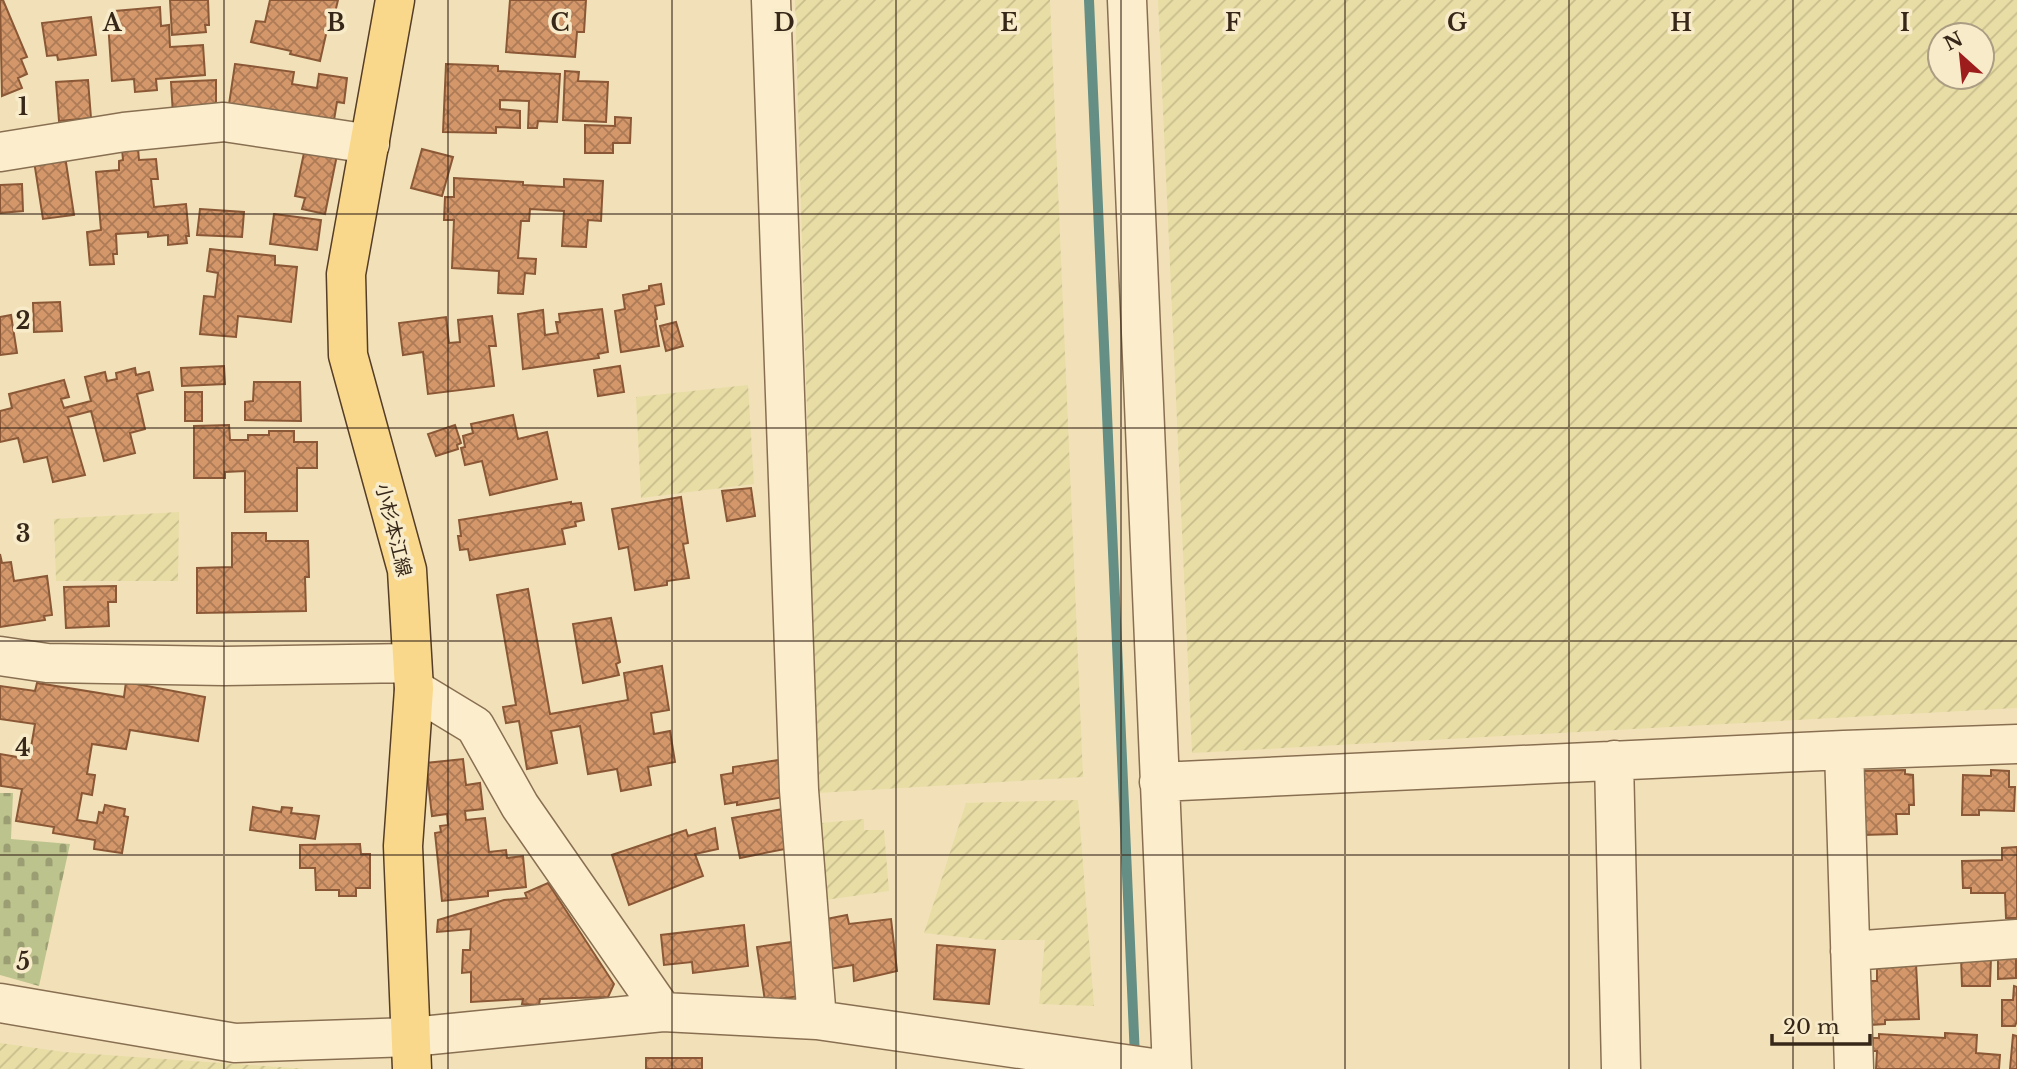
<svg xmlns="http://www.w3.org/2000/svg" width="2017" height="1069" font-family="'Libre Baskerville','Noto Sans JP',serif">
<style>
.farmland{fill:url(#farmland-furrows);fill-rule:evenodd}
.cemetery{fill:url(#cemetery-stones)}
.lines{fill:none;stroke-linecap:round;stroke-linejoin:round}
.stream{stroke:#658f85;stroke-width:10}
.building{fill:url(#building-cross-hatch);stroke:#8a5836;stroke-width:2}
.minor-casing{stroke:#896f52;stroke-width:41}
.major-casing{stroke:#563d27;stroke-width:41}
.minor{stroke:#fceecc;stroke-width:38}
.major{stroke:#fad88b;stroke-width:38}
.grid{fill:none;stroke:#362719;stroke-width:2;stroke-opacity:0.55}
.labels{text-anchor:middle;stroke-width:7;stroke-linejoin:round;paint-order:stroke}
.street-label{font-size:19px;fill:#362719;stroke:#f8ebc9}
.grid-label{font-size:23px;text-anchor:middle;font-weight:bold;fill:#362719;stroke:#f8ebc9;stroke-width:7;stroke-linejoin:round;paint-order:stroke}
</style>
<defs>
<pattern id="farmland-furrows" width="10" height="10" patternUnits="userSpaceOnUse" patternTransform="scale(1.75)"><rect width="10" height="10" fill="#e8dda5"/><path d="M-1 1l2-2M0 10L10 0M9 11l2-2" fill="none" stroke="#c8be8d"/></pattern>
<pattern id="cemetery-stones" width="16" height="16" patternUnits="userSpaceOnUse" patternTransform="scale(1.75)"><rect width="16" height="16" fill="#bdc38d"/><path d="M2 7V4a2 2 0 0 1 4 0v3zM10 15v-3a2 2 0 0 1 4 0v3z" fill="#9a9e72"/></pattern>
<pattern id="building-cross-hatch" width="8" height="8" patternUnits="userSpaceOnUse" patternTransform="scale(1.75)"><rect width="8" height="8" fill="#d4976a"/><path d="M0 0l8 8M0 8l8-8" fill="none" stroke="#ad7b56"/></pattern>
</defs>
<rect width="100%" height="100%" fill="#f2e1b8"/>
<path class="farmland" d="M795 0H1050L1083 777 818 793Z
M1158 0H2017V708L1192 753ZM1940 35H1982V77H1940Z
M748 385 754 484 641 498 636 397Z
M179 512 178 581H56L54 519Z
M1078 800 1094 1006 1039 1004 1045 940H989L924 933 966 803Z
M864 819V830H884L889 891 818 901 822 823Z
M0 1043 64 1052 307 1069H0Z"/>
<path class="cemetery" d="M0 793H13L11 839 70 844 39 986 0 975Z"/>
<g class="lines">
<path class="stream" d="M1089 0 1135 1058"/>
</g>
<path class="building" d="M0 0H3L27 57 21 59 27 74 18 78 22 88 2 96Z
M170 0H208L209 25H205L206 32 172 35Z
M270 0H338L333 21H329L320 61 290 54 291 51 251 42 256 21 265 22Z
M510 0H586L584 32H577L575 57 506 52Z
M160 7 161 26 169 25 170 47 203 45 205 75 156 79 157 90 135 92 134 79 112 81 108 22 116 21 115 11Z
M91 17 96 55 58 60 57 55 47 56 42 23Z
M235 64 294 72 292 84 317 88 319 74 347 78 344 103 337 102 333 126 228 111Z
M446 64 498 66V71L560 74 557 122 538 121 537 128H528L529 101 500 100V109L520 111V128L496 127V133L443 132Z
M565 71 579 72 578 81 608 82 606 122 563 120Z
M88 80 91 118 59 121 56 82Z
M216 80V111L173 115 171 82Z
M615 117 631 118 630 143H613V153H585V125L615 126Z
M138 148 139 160 156 159 158 179H151L154 207 186 204 189 236H186L187 243 168 245V235L148 237V232L116 234 117 254H113L114 264 90 265 87 232 101 230 96 172 119 170V161L123 160 122 149Z
M305 148 337 155 325 214 302 209 305 198 295 196Z
M422 149 453 157 442 196 411 188Z
M65 156 74 215 43 219 34 161Z
M454 178 523 182V185L564 187V179L603 181 601 221 588 220 586 247 562 246 564 211 530 209 529 221H521L518 258 536 259 535 274 525 273 523 294 498 293 499 271 452 268 454 220H444L445 197H454Z
M22 184 23 211 0 213V185Z
M200 209 244 212 242 237 197 235Z
M274 214 321 220 317 250 270 244Z
M210 249 275 256V265L297 267 291 322 238 316 236 337 200 334 204 296 215 297 218 273 207 271Z
M661 284 664 304 655 306 657 319 655 320 659 346 621 352 615 311 625 309 623 295 649 290V286Z
M60 302 62 331 34 332 33 303Z
M602 309 608 352 598 354 599 358 523 369 518 314 543 310 545 335 558 333 556 322H560L559 314Z
M11 315 17 353 0 355V317Z
M492 316 496 346H489L494 386 428 394 423 352 403 355 399 323 446 317 449 343 460 342 458 320Z
M676 322 683 346 666 351 660 326Z
M224 366 225 384 182 386 181 368Z
M620 366 624 392 598 396 594 370Z
M135 368 136 375 149 372 153 390 137 394 145 429 130 433 135 453 104 461 91 411 68 417 85 475 53 482 47 457 24 462 18 438 0 442V411L12 408 9 394 64 380 69 397 61 399 64 408 91 401 85 377 105 372 107 381 117 379 116 373Z
M254 382H300L301 421 245 420V402L253 401Z
M185 392H202V421H185Z
M513 415 518 439 547 432 557 479 490 495 482 461 465 465 461 448 465 447 463 436 473 433 471 424Z
M229 425 230 440H248V435H269V431H294V442H317V468H297V511L245 512V471L225 472V478H194V426Z
M455 425 461 443 457 445 458 449 436 456 428 434Z
M751 488 755 516 727 521 722 491Z
M681 497 688 543 683 544 689 578 667 581V585L635 590 628 547 619 549 612 509Z
M571 502V504L581 503 584 520 575 522 576 526 562 529 565 544 470 560 468 549 460 550 458 536H461L459 520Z
M232 533H266V541H308L309 577H305L306 611 197 613V568L232 567Z
M0 554 2 563 11 562 14 581 47 576 52 615 44 616 45 620 0 627Z
M116 586V602H108L109 626 66 628 64 587Z
M528 589 550 714 628 700 624 673 662 666 669 710 651 713 654 734 670 731 675 762 648 767 651 785 621 791 617 769 588 774 580 726 551 731 557 763 527 769 519 721 506 723 503 707 516 705 497 595Z
M611 618 620 662 616 664 619 675 583 683 573 624Z
M126 682 205 697 198 741 130 730 126 749 92 744 87 774 95 775 92 795 82 793 77 820 97 823 99 812 103 813 105 805 125 809 124 816 128 817 122 853 94 849 95 840 53 833 54 827 16 821 22 789 1 786 0 754 29 759 35 724 0 719V686L35 691 37 683 124 697Z
M463 759 466 785 480 783 483 809 465 811 466 820 485 818 489 852 506 850 507 858 523 856 526 887 488 891V896L442 901 435 833 441 832 440 826 448 825 447 814 432 816 426 763Z
M779 760 784 797 737 805V802L725 804 721 775 733 773V767Z
M1905 770V774L1913 775 1914 805H1909V814H1896L1897 834 1863 835 1862 771Z
M1991 770 2009 771V787H2015L2014 811 1979 810V815H1962L1963 775 1991 776Z
M253 807 281 812 282 807 292 808 291 813 319 816 315 839 250 830Z
M783 809 790 848 740 858 732 818Z
M715 828 718 849 695 854 703 876 629 905 612 855 686 830 688 836Z
M360 844 361 854H370V888H356V896H339V890H316L315 868H300V845Z
M2017 847V918H2006L2005 893H1971V888H1963L1962 861 2002 860V848Z
M548 883 614 984 608 997 540 999 539 1005 522 1004 523 999 471 1002V972L462 973 463 950H470L471 929 437 932 438 920 504 900 527 898 525 893Z
M847 915 849 924 891 919 897 971 854 981 853 965 829 969 821 920Z
M744 925 748 966 693 973 692 962 664 965 661 935Z
M792 942 800 996 765 1001 757 947Z
M937 945 995 950 989 1004 934 999Z
M1998 955H2016V978L1998 979Z
M1961 957 1991 958 1990 986H1962Z
M1916 964 1919 1019 1885 1020V1024L1871 1025 1869 981H1877V966Z
M2014 986 2017 987V1021L2015 1026H2002V1000H2013Z
M1945 1033 1977 1035 1976 1053 2000 1055 1999 1069H1876L1877 1051H1872L1873 1038H1879V1034L1945 1038Z
M2013 1035 2017 1036V1069H2010Z
M646 1058H702V1069H646Z"/>
<g class="lines">
<g class="minor-casing">
<path id="minor" d="M771 0 799 790 817 1020
M1127 0 1172 1069
M0 152 124 132 224 122 370 144
M0 656 47 663 224 666 412 663
M414 689 475 726 520 806 663 1012
M1844 750 1854 1069
M1614 760 1621 1069
M1159 782 1844 750 2017 744
M1850 951 2017 939
M0 1003 235 1043 411 1037 663 1012 817 1020 1160 1069"/>
</g>
<g class="major-casing">
<path id="major" d="M395 0 346 274 348 355 407 570 414 689 403 846 412 1069"/>
</g>
<use href="#minor" class="minor"/>
<use href="#major" class="major"/>
</g>
<path class="grid" d="M224 0V1069M448 0V1069M672 0V1069M896 0V1069M1121 0V1069M1345 0V1069M1569 0V1069M1793 0V1069M0 214H2017M0 428H2017M0 641H2017M0 855H2017"/>
<g class="labels">
<g class="street-label">
<text transform="translate(394 530) rotate(76)" y="7">小杉本江線</text>
</g>
</g>
<g class="grid-label">
<text x="112" y="31">A</text>
<text x="336" y="31">B</text>
<text x="560" y="31">C</text>
<text x="784" y="31">D</text>
<text x="1009" y="31">E</text>
<text x="1233" y="31">F</text>
<text x="1457" y="31">G</text>
<text x="1681" y="31">H</text>
<text x="1905" y="31">I</text>
<text x="23" y="115">1</text>
<text x="23" y="329">2</text>
<text x="23" y="542">3</text>
<text x="23" y="756">4</text>
<text x="23" y="970">5</text>
</g>
<g transform="translate(1961 56) rotate(333)"><circle r="33" fill="#f8ebc9" stroke="#aa9d83" stroke-width="2"/>
<path d="M0-5L12 26L0 18L-12 26Z" fill="#9d1d1d"/>
<text y="-10" font-size="19" font-weight="bold" text-anchor="middle" fill="#362719">N</text>
</g>
<path d="M1772 1034v10h98v-10" fill="none" stroke="#362719" stroke-width="3.5"/>
<text x="1783" y="1034" font-size="21" fill="#362719" stroke="#f8ebc9" stroke-width="5" paint-order="stroke">20 m</text>
</svg>
